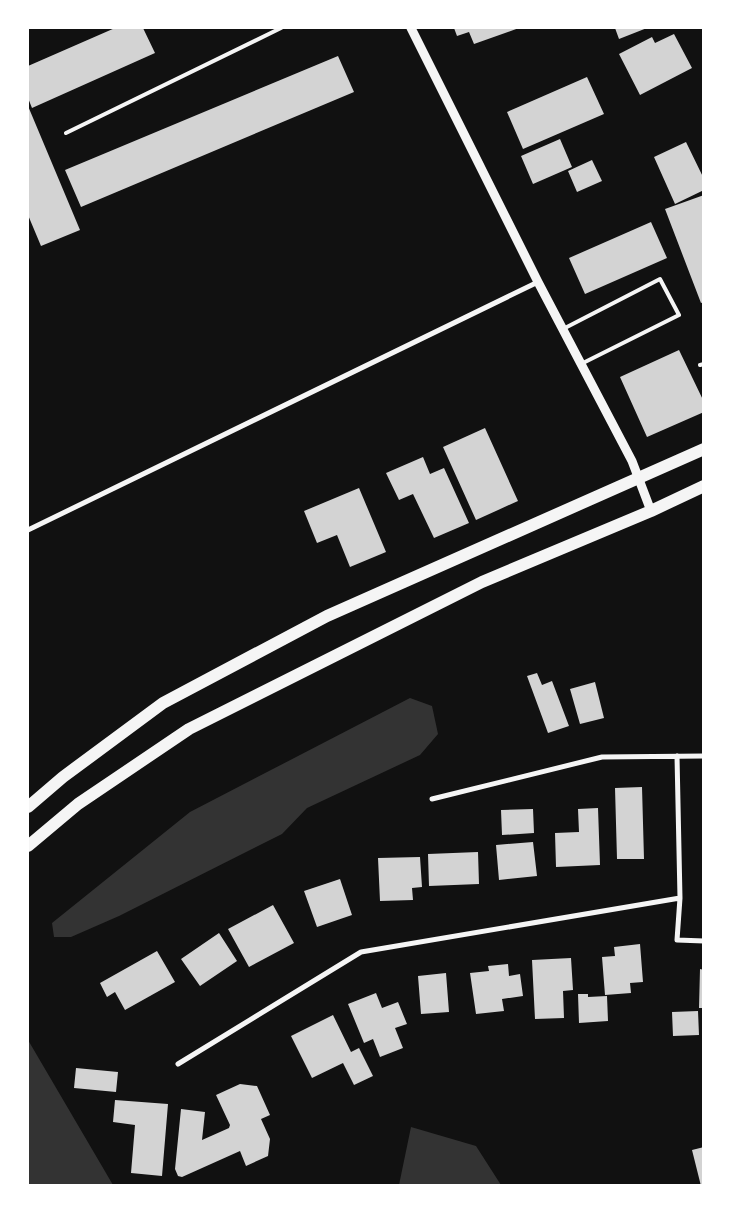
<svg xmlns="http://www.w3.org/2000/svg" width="731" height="1213" font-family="Roboto,sans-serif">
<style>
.water{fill:#333}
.building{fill:#d3d3d3}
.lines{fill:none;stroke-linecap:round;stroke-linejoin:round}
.service{stroke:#f5f5f5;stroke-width:4}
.minor{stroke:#f5f5f5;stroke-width:5}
.tertiary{stroke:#f5f5f5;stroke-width:9}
.primary{stroke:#f5f5f5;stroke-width:12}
</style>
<rect width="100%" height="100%" fill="#111"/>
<path class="water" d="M410 698 432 706 438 734 420 755 307 808 282 834 119 916 71 937H54L52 923 190 812Z
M28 1040 113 1185H28Z
M411 1127 476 1146 501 1185H399Z"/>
<path class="building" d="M115 28H143L155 53 32 108 28 98V66Z
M454 28H519L474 44 469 32 457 36Z
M615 28H647L619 39Z
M674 34 692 68 640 95 619 54 652 37 655 43Z
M338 56 354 92 81 207 65 170Z
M587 77 604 114 523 149 507 112Z
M28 106 80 230 41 246 28 215Z
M560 139 572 167 533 184 521 156Z
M686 142 704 179V190L675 204 654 157Z
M592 160 602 181 577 192 568 171Z
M704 195V302L701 303 665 209Z
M651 222 667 258 585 294 569 258Z
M679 350 704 402V412L647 437 620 377Z
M485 428 518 501 476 520 443 447Z
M423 457 430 474 444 468 469 523 434 538 413 494 399 500 386 473Z
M359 488 386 552 350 567 337 535 317 543 304 511Z
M537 673 542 685 552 681 569 726 548 733 527 676Z
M595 682 604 718 580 724 570 689Z
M642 787 644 859H617L615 788Z
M598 808 600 865 556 867 555 833 579 832 578 809Z
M533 809 534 833 502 835 501 810Z
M533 842 537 876 499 880 496 845Z
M478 852 479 884 429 886 428 854Z
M420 857 422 887 412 888 413 900 380 901 378 858Z
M340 879 352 915 317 927 304 891Z
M273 905 294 943 249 967 228 929Z
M219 933 237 961 200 986 181 959Z
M640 944 643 982 630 983 631 993 605 995 602 957 615 956 614 947Z
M157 951 175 982 125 1010 115 992 107 997 100 983Z
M571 958 573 990 563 991 564 1018 535 1019 532 960Z
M508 964 509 976 520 974 523 996 502 999 504 1011 476 1014 470 973 489 971 488 966Z
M700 969 704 970V1008H699Z
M446 973 449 1012 421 1014 418 976Z
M376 993 382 1008 398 1002 407 1024 395 1028 403 1048 380 1057 373 1039 364 1043 348 1004Z
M578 994H588V997L607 996 608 1021 579 1023Z
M698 1011 699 1035 673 1036 672 1012Z
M333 1015 351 1052 359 1048 373 1076 354 1085 343 1063 312 1078 291 1036Z
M76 1068 118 1072 116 1092 74 1088Z
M240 1084 257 1086 270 1115 261 1119 270 1139 268 1156 246 1166 240 1151 182 1177 178 1176 175 1169 181 1109 205 1112 202 1140 229 1128 230 1125 216 1095Z
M115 1100 168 1104 162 1176 131 1173 135 1125 113 1122Z
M704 1147V1186H701L692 1150Z"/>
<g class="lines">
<path class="service" d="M66 133 281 28
M563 329 660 279 679 315 581 364
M700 365 704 364"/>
<path class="minor" d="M28 530 538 282
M677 756 680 898 677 940 704 941
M432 799 602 757 704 756
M178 1064 361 952 680 898"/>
<path class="tertiary" d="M411 28 538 282 632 461 651 511"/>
<path class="primary" d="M28 807 63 777 163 703 327 616 704 449
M28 846 78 804 189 729 482 582 651 511 704 486"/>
</g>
<rect width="731" height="1213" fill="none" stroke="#ffffff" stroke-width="58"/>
</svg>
